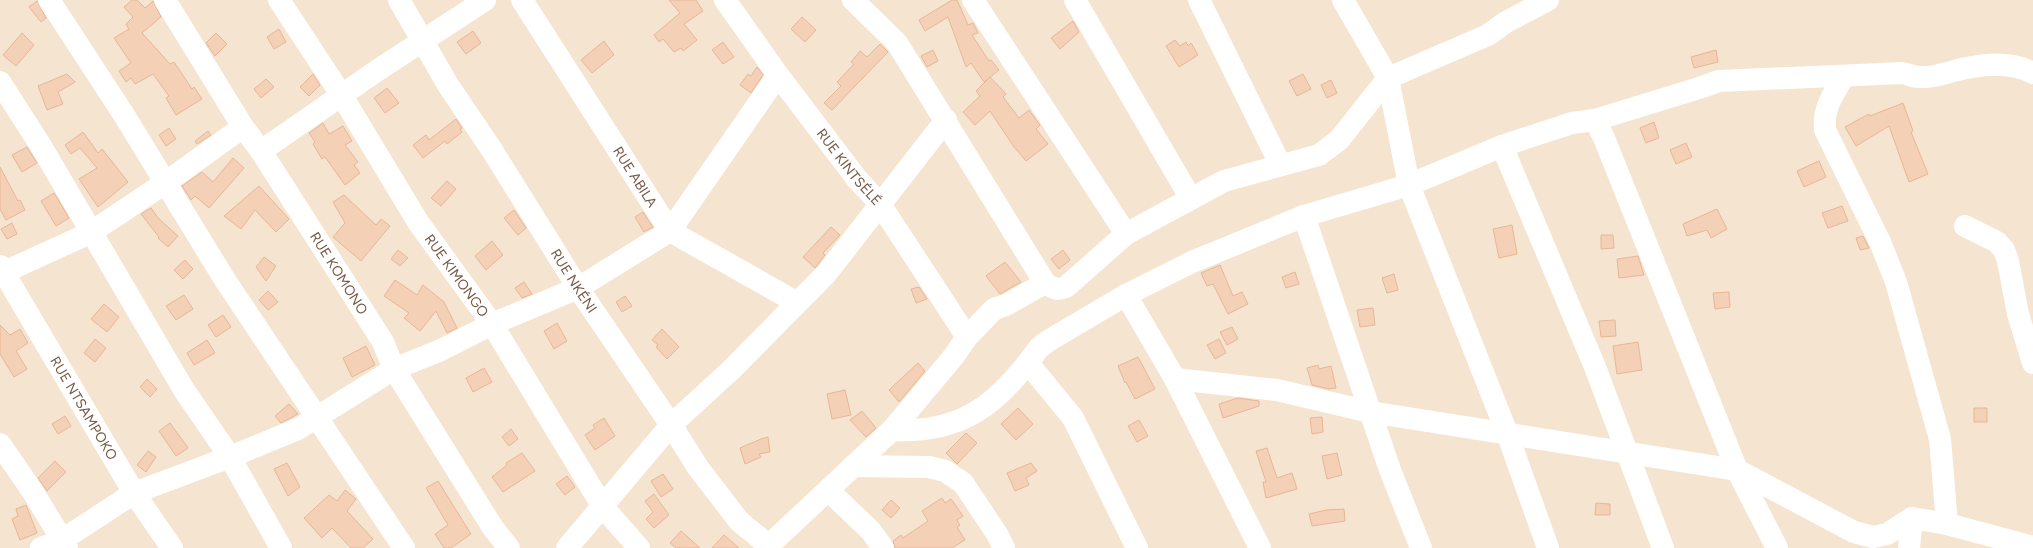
<svg xmlns="http://www.w3.org/2000/svg" width="2033" height="548" font-family="Figtree,sans-serif">
<style>
.residential{fill:#f5e4cf}
.building{fill:#f4d0b7;stroke:#e8b696}
.lines{fill:none;stroke-linecap:round;stroke-linejoin:round}
.minor{stroke:#fff;stroke-width:22}
.labels{text-anchor:middle;stroke-width:3;stroke-linejoin:round;paint-order:stroke}
.street-label{font-size:14px;fill:#765846;stroke:#fff6e8}
</style>
<rect width="100%" height="100%" fill="#fdf3e1"/>
<path class="residential" d="M0 0H2033V548H0Z"/>
<path class="building" d="M132 0H137L145 8 153 1 161 17 142 33 170 64 174 62 192 89 194 87 202 99 176 115 166 98 169 96 153 74 135 84 131 78 126 82 119 71 131 63 114 38 129 29 126 24 133 17 124 7Z
M669 0H696L703 11 684 24 697 40 683 51 681 48 674 52 663 39 659 42 654 35 680 13Z
M952 0H957L968 25 973 23 978 33 972 35 989 61 991 60 999 70 984 82 971 63 966 67 948 17 925 31 919 20Z
M37 1 46 18 41 22 29 7Z
M802 17 816 30 805 42 791 29Z
M1073 21 1079 32 1060 49 1051 38Z
M279 29 286 42 274 49 267 37Z
M473 31 481 43 466 54 457 42Z
M22 33 34 45 16 66 3 55Z
M216 33 227 44 215 56 206 43Z
M1175 40 1180 46 1186 42 1188 46 1191 43 1198 55 1179 67 1166 46Z
M604 41 614 55 592 73 581 60Z
M723 42 734 57 723 64 712 50Z
M880 44 888 52 832 110 824 103 841 86 837 82 854 64 851 62 860 51 867 57Z
M933 50 938 61 927 67 921 56Z
M1716 50 1718 62 1694 68 1691 57Z
M757 67 763 75 751 93 740 85 748 74 751 76Z
M67 74 75 82 58 92 63 104 47 110 38 86Z
M313 74 320 85 309 96 300 87Z
M1303 74 1311 89 1297 96 1289 81Z
M990 77 1006 94 1003 97 1019 118 1029 110 1040 125 1036 129 1048 144 1026 161 1014 147 990 111 975 125 963 112 980 96 976 91Z
M266 79 274 87 261 98 254 89Z
M1331 80 1337 93 1327 98 1321 85Z
M387 88 399 103 385 113 374 98Z
M1903 103 1913 131 1911 132 1928 174 1909 182 1889 126 1856 146 1845 127 1869 114 1870 116Z
M456 119 462 128 460 129 462 132 447 144 445 141 423 158 413 145 426 135 429 140Z
M1654 122 1659 138 1646 143 1640 128Z
M323 123 329 134 343 126 352 141 345 145 358 162 354 165 360 173 345 185 325 157 322 159 313 144 315 142 309 133Z
M169 128 176 139 166 146 159 135Z
M208 131 211 135 197 144 195 141Z
M83 132 98 153 102 149 128 182 98 207 79 179 97 168 80 148 71 154 65 145Z
M1686 143 1692 157 1676 164 1670 150Z
M27 147 37 163 22 172 12 155Z
M233 158 244 168 209 208 195 196 191 200 182 186 202 172 213 182Z
M1819 161 1826 177 1804 187 1797 171Z
M0 167 18 201 20 200 25 210 6 220 0 209Z
M447 181 456 189 441 206 431 198Z
M259 186 289 219 276 232 255 210 241 229 224 216Z
M54 193 69 218 56 226 41 201Z
M344 195 376 225 381 219 390 226 361 261 333 237 345 223 333 202Z
M1842 206 1848 221 1828 228 1822 213Z
M151 208 158 218 178 236 168 247 158 238 159 237 141 214Z
M1717 209 1727 229 1711 238 1707 230 1687 236 1683 224Z
M514 210 526 228 518 235 504 218Z
M643 212 653 227 644 232 635 217Z
M12 223 17 234 7 239 1 229Z
M1512 225 1517 254 1499 258 1493 229Z
M831 227 840 235 823 253 825 255 815 268 803 257Z
M1601 235H1613L1614 248 1601 249Z
M1863 236 1869 248 1860 250 1856 238Z
M492 241 503 255 486 270 475 256Z
M398 250 408 258 400 266 391 259Z
M1063 250 1070 260 1059 269 1051 259Z
M1638 256 1644 275 1619 278 1617 259Z
M264 257 276 266 266 281 256 267Z
M185 260 193 269 183 279 174 270Z
M1005 262 1021 282 1000 294 986 276Z
M1220 265 1233 296 1242 292 1248 304 1228 314 1213 284 1207 286 1201 273Z
M1295 272 1299 284 1286 288 1282 277Z
M1394 274 1398 290 1387 293 1382 278Z
M395 280 417 295 423 285 444 302 457 328 447 333 436 311 420 331 404 318 409 313 384 296Z
M524 282 532 294 522 298 515 288Z
M919 287 927 299 916 303 911 289Z
M268 291 278 302 268 310 259 300Z
M1729 292 1730 307 1715 309 1713 293Z
M184 295 193 309 176 320 166 306Z
M625 296 632 306 622 312 616 302Z
M104 304 119 317 107 332 91 319Z
M1373 308 1375 325 1360 327 1357 310Z
M223 315 231 327 216 337 208 325Z
M1615 320 1616 336 1601 337 1599 321Z
M557 323 567 341 554 349 544 331Z
M0 325 10 335 20 329 28 343 16 351 27 369 14 377 0 354Z
M1232 327 1238 339 1227 345 1220 332Z
M662 329 679 347 667 359 656 347 658 345 652 340Z
M95 339 106 348 95 362 84 353Z
M1219 339 1226 353 1215 359 1207 345Z
M207 340 215 353 194 365 187 353Z
M1638 342 1642 370 1617 374 1613 346Z
M366 346 375 365 352 377 343 358Z
M1138 357 1155 389 1135 399 1126 382 1125 383 1118 366Z
M918 363 925 371 899 402 889 390Z
M1318 365 1319 369 1331 366 1336 388 1329 389 1312 385 1307 368Z
M484 368 492 382 473 392 466 378Z
M147 379 157 389 150 397 140 387Z
M845 390 851 415 832 419 827 394Z
M1238 398 1259 401V406L1223 418 1219 404Z
M289 404 298 414 281 423 275 416Z
M1018 408 1033 424 1016 440 1001 424Z
M1974 408H1987V422H1974Z
M862 411 876 428 866 437 850 420Z
M65 416 71 426 58 434 52 424Z
M1322 417 1323 432 1312 434 1310 418Z
M604 418 615 436 595 450 585 435 595 428 593 425Z
M1139 420 1148 436 1137 442 1128 426Z
M170 423 188 448 176 456 159 431Z
M511 429 518 439 509 446 502 437Z
M966 433 977 443 957 464 946 453Z
M768 437 770 452 759 454 761 457 745 464 740 448 761 439Z
M1267 448 1277 478 1292 473 1297 489 1266 498 1263 482H1266L1256 451Z
M148 451 156 457 146 472 137 465Z
M522 453 535 471 503 492 492 477 507 465 506 463Z
M1337 453 1342 475 1327 479 1322 456Z
M55 461 66 472 47 491 38 478Z
M287 463 300 487 288 496 274 469Z
M1031 463 1037 471 1026 478 1029 485 1015 491 1007 473Z
M663 474 673 489 661 497 651 481Z
M567 476 575 487 565 495 556 484Z
M438 481 471 534 451 548H444L435 534 448 525 426 488Z
M345 490 356 499 347 511 373 539 363 548H351L332 528 322 538 304 518 329 495 337 501Z
M654 494 669 515 654 528 646 519 653 512 645 501Z
M942 498 945 503 951 499 963 516 957 520 960 525 957 527 965 540 952 548H895L893 541 901 535 903 538 928 521 922 511Z
M891 500 900 508 891 518 882 510Z
M1596 503 1610 504V515H1595Z
M26 505 37 533 20 540 12 519 18 516 16 509Z
M1344 509 1345 521 1312 526 1309 514 1326 510Z
M681 531 700 548H676L670 543Z
M724 535 739 548H712Z"/>
<g class="lines">
<g class="minor">
<path d="M49 0 124 115 225 280 404 548"/>
<path id="s1" d="M165 0 243 127 261 151 383 342 394 369 493 528 509 548"/>
<path id="s2" d="M279 0 342 96 418 222 492 324 603 507 639 548"/>
<path id="s3" d="M399 0 448 85 492 150 578 288 671 425 699 469 739 521 762 540 771 545"/>
<path id="s4" d="M522 0 670 231 796 302"/>
<path id="s5" d="M725 0 778 75 857 179 880 204 967 337"/>
<path d="M853 0 897 43 1045 283C1053 288 1057 291 1066 287L1126 234 1224 181 1319 155 1339 140 1388 78 1488 35 1506 22 1548 0"/>
<path d="M973 0 1126 234"/>
<path d="M1075 0 1191 199"/>
<path d="M1199 0 1280 164"/>
<path d="M1343 0 1388 78 1409 185 1507 433 1548 548"/>
<path d="M1844 76C1833 95 1823 107 1825 130L1880 242 1896 282 1940 439 1947 524"/>
<path d="M0 82 41 146 184 390 230 457 281 548"/>
<path d="M1595 120 1604 138 1737 470 1777 548"/>
<path d="M1502 146 1595 367 1663 548"/>
<path d="M261 151 378 70 485 0"/>
<path d="M1304 216 1390 470 1421 548"/>
<path d="M1965 226 1997 242 2004 250 2008 261 2018 314 2033 363"/>
<path id="s6" d="M0 266 134 493 172 548"/>
<path d="M0 274 90 233 165 183 243 127"/>
<path d="M1126 295 1175 379 1260 548"/>
<path d="M1028 363 1073 418 1137 548"/>
<path d="M1175 379 1277 390 1370 412 1737 470 1854 532 1873 537 1887 534 1912 518 1947 524 2033 547"/>
<path d="M892 430C963 434 999 403 1039 348L1048 341 1126 295 1192 262 1304 216 1409 185 1502 146 1572 123 1595 120 1699 88 1719 81 1902 73C1908 74 1914 77 1920 77 1932 78 1943 74 1954 71 1980 64 2009 60 2033 73"/>
<path d="M0 444 33 492 67 548"/>
<path d="M853 466 929 467 945 471 963 483 997 534 1004 548"/>
<path d="M828 490 871 531 883 548"/>
<path d="M41 548 62 540 134 493 230 457 298 429 394 369 441 350 492 324 578 288 670 231 778 75"/>
<path d="M567 548 671 425 730 371 826 274 946 120"/>
<path d="M766 548 892 430 954 356 967 337 994 309 1006 305 1045 283"/>
<path d="M1909 548 1912 518"/>
</g>
</g>
<g class="labels">
<g class="street-label">
<text dy="5" stroke="none"><textPath href="#s5" startOffset="208">RUE KINTSÉLÉ</textPath></text>
<text dy="5" stroke="none"><textPath href="#s4" startOffset="210">RUE ABILA</textPath></text>
<text dy="5" stroke="none"><textPath href="#s1" startOffset="324">RUE KOMONO</textPath></text>
<text dy="5" stroke="none"><textPath href="#s2" startOffset="328">RUE KIMONGO</textPath></text>
<text dy="5" stroke="none"><textPath href="#s3" startOffset="331">RUE NKÉNI</textPath></text>
<text dy="5" stroke="none"><textPath href="#s6" startOffset="165">RUE NTSAMPOKO</textPath></text>
</g>
</g>
</svg>
